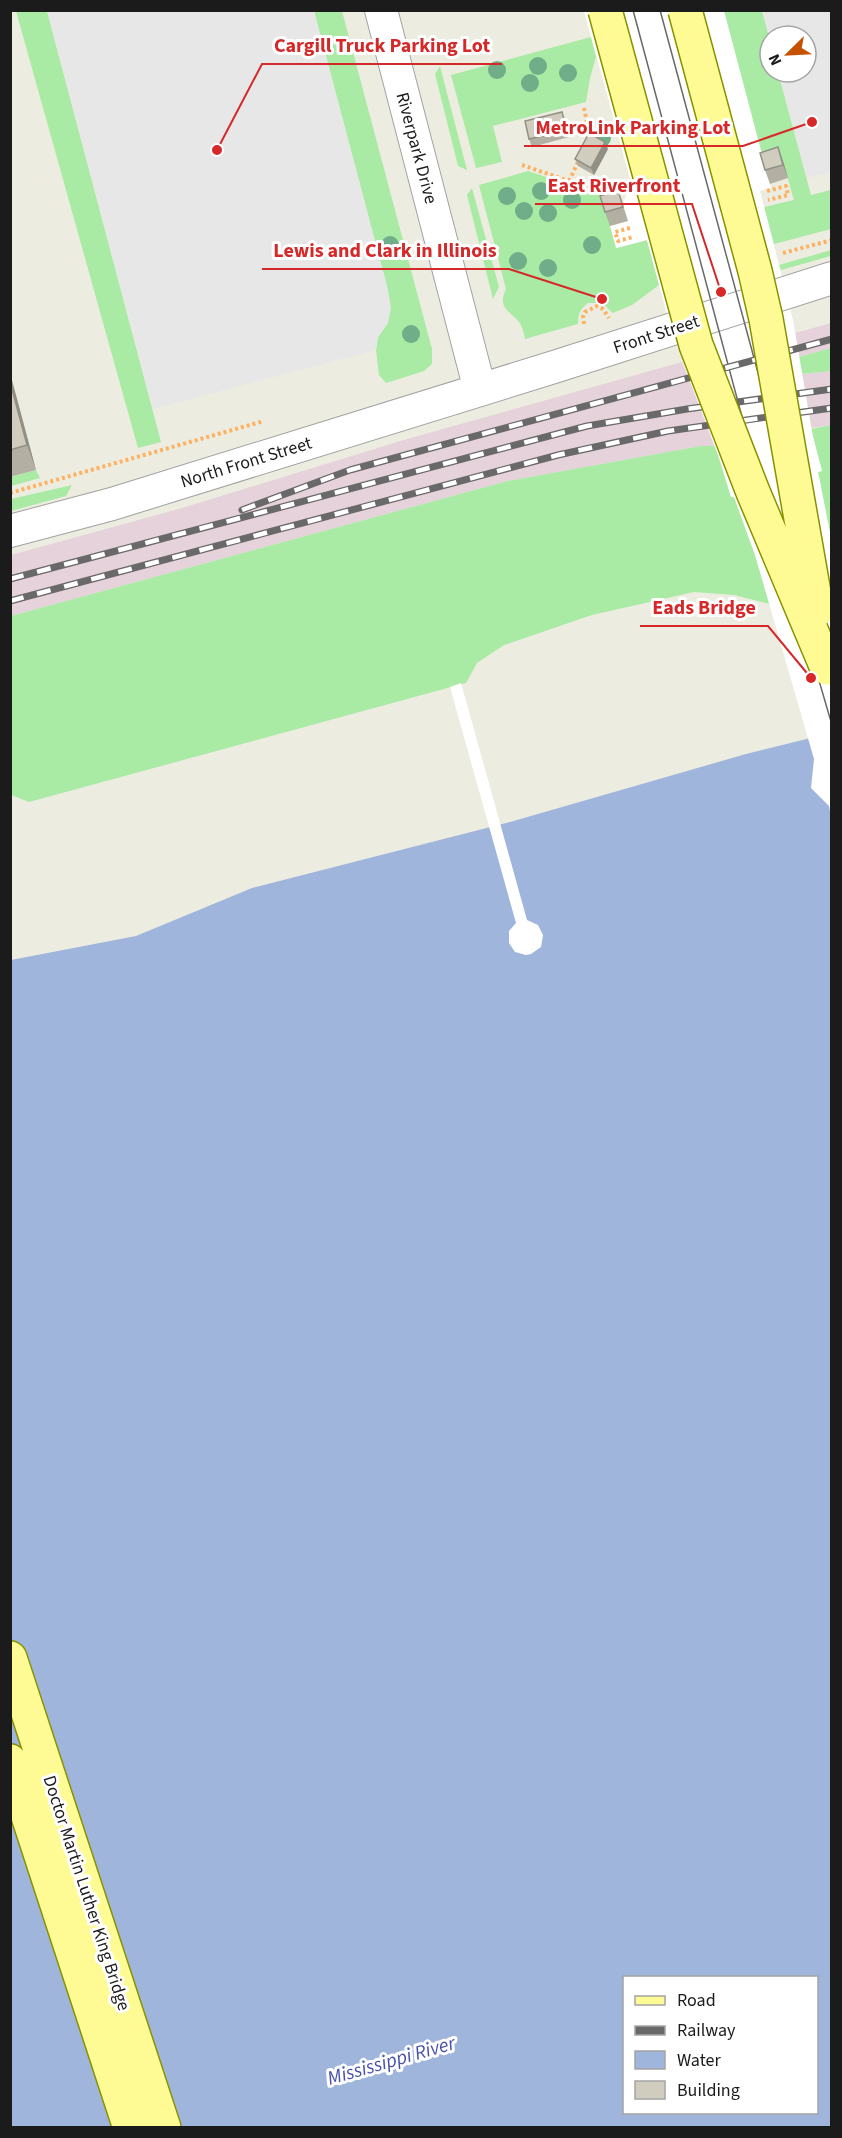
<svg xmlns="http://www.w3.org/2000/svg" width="842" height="2138" font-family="'Source Sans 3',sans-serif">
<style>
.industrial{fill:#e6d2da}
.grass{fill:#a9eaa4}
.parking{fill:#e7e7e7}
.water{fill:#9fb5dc;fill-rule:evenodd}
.pier{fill:#fff}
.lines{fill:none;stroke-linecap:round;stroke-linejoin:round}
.minor-casing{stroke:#a2a2a2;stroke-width:34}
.major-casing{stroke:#879200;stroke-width:36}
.path{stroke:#fdb162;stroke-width:4;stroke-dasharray:3 3;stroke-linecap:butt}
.minor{stroke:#fff;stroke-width:32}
.major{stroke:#fefb95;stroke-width:33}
.tram{stroke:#696969;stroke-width:1.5}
.rail-casing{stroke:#696969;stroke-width:7}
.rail{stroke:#fff;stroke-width:4.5;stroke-dasharray:14;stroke-linecap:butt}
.major-bridge-casing{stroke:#879200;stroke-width:36;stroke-linecap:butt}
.major-bridge{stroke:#fefb95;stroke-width:33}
.tree{fill:#6fae88}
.wall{fill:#b3b0a3}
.shaded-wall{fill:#929085}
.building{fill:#d0cdbe;stroke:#929085;stroke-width:1.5}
.labels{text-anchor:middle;stroke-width:6;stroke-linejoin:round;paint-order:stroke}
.street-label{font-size:18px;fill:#1b1b1b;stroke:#fff}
.water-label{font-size:20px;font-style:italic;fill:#4650ac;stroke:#fff}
.leader{fill:none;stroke:#d62828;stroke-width:2}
.callout-dot{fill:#d62828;stroke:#fff;stroke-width:2}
.callout-label{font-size:20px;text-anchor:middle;font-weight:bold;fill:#d62828;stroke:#fff;stroke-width:6;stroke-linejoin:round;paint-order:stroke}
</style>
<rect width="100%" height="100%" fill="#ecede0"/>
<path class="industrial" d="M831 323V348L799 357 795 333Z
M682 362 715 446H701L508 481 11 616V555L182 508 407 439Z
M831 371V425L811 428 802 374Z"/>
<path class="grass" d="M16 11H47L161 442 138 448Z
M314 11H342L432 349V364L424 371 386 383 379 375 376 350 378 337 388 323V290Z
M724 11H762L770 40V72H778L811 195 831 190V229L774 244 764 207 794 200 783 162 765 167Z
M591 37 596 57 590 78 586 102 493 126 502 162 476 168 451 75Z
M440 66 467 170 458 166 435 74Z
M528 171 614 199 606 209 617 248 647 240 659 285 632 305 613 313 602 303H588C580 309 578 314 578 324L525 339C524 335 523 329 521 325 513 311 496 311 506 289L479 185Z
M472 188 499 287 493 299 467 195Z
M831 250V256L781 270 779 265Z
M831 348V371L802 374 799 357Z
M831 425V538L818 472 822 471 811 429Z
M701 446H715L731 497 734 496 755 555 770 604 734 595 694 592 592 615 504 645 477 663 466 683 29 802 11 795V616L508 481Z
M36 470 40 478 11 486V477Z
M72 485 66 496 11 511V499Z"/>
<path class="parking" d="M47 11H314L388 290 391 308 388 323 378 337 376 350 153 409Z
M762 11H831V172L807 178 778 72H806V36H770V40Z"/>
<path class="water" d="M831 733V2127L11 2128V960L136 936 252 888 510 822 746 754ZM624 1978H816V2112H624Z"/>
<path class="pier" d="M584 11H724L771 188 760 191 793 320 813 437 822 471 818 472 831 538V817L829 806 811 788 814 759 755 555 734 497H731L721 463 672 333 647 240 616 248 610 226 628 221 623 204 631 182Z
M461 683 527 920 538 925 543 935 541 947 531 954 526 955 515 952 509 943V931L516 923 450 687Z"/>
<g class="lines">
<g class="minor-casing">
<path id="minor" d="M381 10 480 390
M10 531 112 504 554 367 832 278"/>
</g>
<g class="major-casing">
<path id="major" d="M10 1658 164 2128
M10 1761 130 2128"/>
</g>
<path class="path" d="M584 108 590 137
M522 165 610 195
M569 181 579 160
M767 191 786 186 788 195 768 200
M630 228 615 232 618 241 633 237
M783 253 832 240
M584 324 583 317 585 312 597 306 603 309 609 318
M10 493 264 421"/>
<use href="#minor" class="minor"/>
<use href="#major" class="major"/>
<path class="tram" d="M633 10 745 428 832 725
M660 10 761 384 832 625"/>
<g class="rail-casing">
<path id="rail" d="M242 510 350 470 832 339
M10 579 587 426 687 409 832 389
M10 601 558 455 668 431 832 408"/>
</g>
<use href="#rail" class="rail"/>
<g class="major-bridge-casing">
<path id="major-bridge" d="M605 10 696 345 753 492 827 668
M685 10 755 271 766 319 817 610"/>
</g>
<use href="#major-bridge" class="major-bridge"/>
</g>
<g class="tree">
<circle cx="538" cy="66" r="9"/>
<circle cx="497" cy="70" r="9"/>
<circle cx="568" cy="73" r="9"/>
<circle cx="530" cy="83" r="9"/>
<circle cx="602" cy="138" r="9"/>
<circle cx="541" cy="191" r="9"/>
<circle cx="507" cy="196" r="9"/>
<circle cx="572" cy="200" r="9"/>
<circle cx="524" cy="211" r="9"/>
<circle cx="548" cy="213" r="9"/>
<circle cx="390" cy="245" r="9"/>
<circle cx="592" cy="245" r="9"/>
<circle cx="518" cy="261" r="9"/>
<circle cx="548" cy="268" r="9"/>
<circle cx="411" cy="334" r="9"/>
</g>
<path class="wall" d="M565 119 569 137 532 147 529 139Z
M608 149 594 175 578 166 575 159Z
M783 161 788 178 770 184 765 170Z
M618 190 628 221 610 226 605 212Z
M10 373 36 470 10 477Z"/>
<path class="shaded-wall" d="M605 142 608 149 594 175 591 168Z
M778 147 783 161 788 178 783 165Z
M10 373 36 470 27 445 10 382Z"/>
<path class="building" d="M562 112 567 130 529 139 525 121Z
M589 133 605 142 591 168 575 159Z
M778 147 783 165 765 170 760 153Z
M618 190 623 207 605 212 600 196Z
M10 382 27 445 10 450Z"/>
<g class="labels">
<g class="street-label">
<text transform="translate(417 148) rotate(75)" y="6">Riverpark Drive</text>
<text transform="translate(656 334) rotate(-18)" y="6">Front Street</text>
<text transform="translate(246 462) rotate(-17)" y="6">North Front Street</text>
<text transform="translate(87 1893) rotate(72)" y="6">Doctor Martin Luther King Bridge</text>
</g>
<g class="water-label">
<text transform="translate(391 2060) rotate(-16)" y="7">Mississippi River</text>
</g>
</g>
<path class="leader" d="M217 150L262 64H502M812 122L743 146H524M721 292L692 204H535M602 299L509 269H262M811 678L768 626H640"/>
<g class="callout-dot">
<circle cx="217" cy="150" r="6"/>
<circle cx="812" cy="122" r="6"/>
<circle cx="721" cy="292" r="6"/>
<circle cx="602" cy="299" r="6"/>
<circle cx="811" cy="678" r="6"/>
</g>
<g class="callout-label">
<text x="382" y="52">Cargill Truck Parking Lot</text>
<text x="633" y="134">MetroLink Parking Lot</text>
<text x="614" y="192">East Riverfront</text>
<text x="385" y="257">Lewis and Clark in Illinois</text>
<text x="704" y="614">Eads Bridge</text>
</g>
<rect width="842" height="2138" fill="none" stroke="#1b1b1b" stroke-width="24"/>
<rect x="623" y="1976" width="195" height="138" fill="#ffffff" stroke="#a4a4a4" stroke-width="1.5"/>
<rect x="635" y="1996" width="30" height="9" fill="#fefb95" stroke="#a4a4a4" stroke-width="1.5"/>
<text x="677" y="2006" font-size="18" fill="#1b1b1b">Road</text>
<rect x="635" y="2026" width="30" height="9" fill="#696969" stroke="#a4a4a4" stroke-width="1.5"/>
<text x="677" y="2036" font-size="18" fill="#1b1b1b">Railway</text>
<rect x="635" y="2051" width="30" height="18" fill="#9fb5dc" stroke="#a4a4a4" stroke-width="1.5"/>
<text x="677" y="2066" font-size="18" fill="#1b1b1b">Water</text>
<rect x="635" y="2081" width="30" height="18" fill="#d0cdbe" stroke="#a4a4a4" stroke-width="1.5"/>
<text x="677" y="2096" font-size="18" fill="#1b1b1b">Building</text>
<g transform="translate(788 54) rotate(246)"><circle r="28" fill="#ffffff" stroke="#a4a4a4" stroke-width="1.5"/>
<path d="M0-4.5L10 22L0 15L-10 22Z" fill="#c65100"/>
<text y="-9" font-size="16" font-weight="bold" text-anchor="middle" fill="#1b1b1b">N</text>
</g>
</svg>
